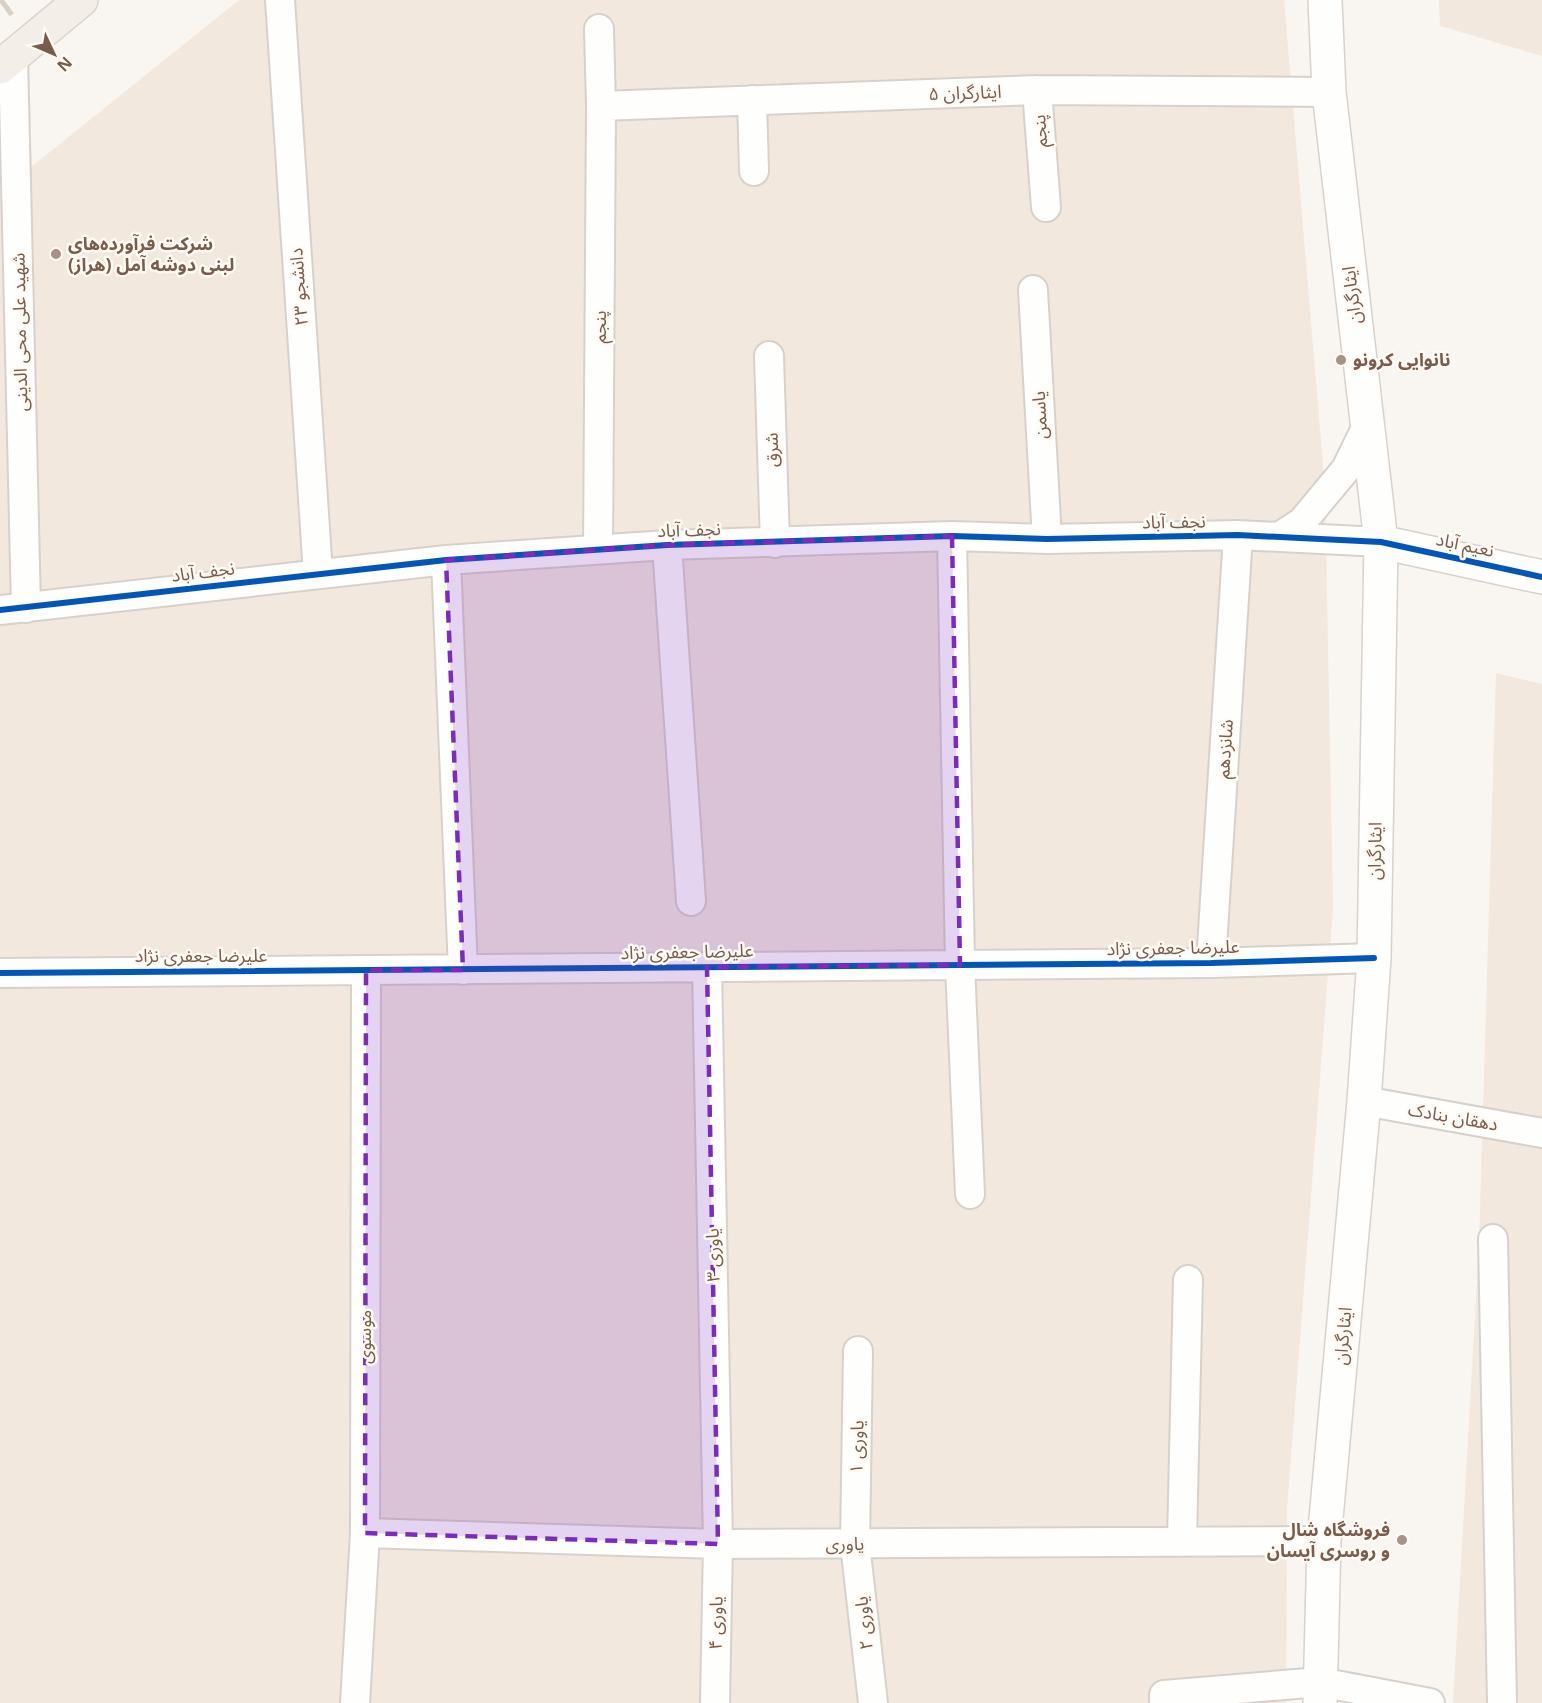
<svg xmlns="http://www.w3.org/2000/svg" width="1542" height="1703" font-family="'Noto Sans','Noto Sans Arabic',sans-serif">
<style>
.residential{fill:#f2e8de}
.lines{fill:none;stroke-linecap:round;stroke-linejoin:round}
.primary-tunnel{stroke:#d9cfc7;stroke-width:33;stroke-dasharray:33 16;stroke-linecap:butt}
.street-casing{stroke:#d7d1cb;stroke-width:32}
.secondary-casing{stroke:#d9d2cb;stroke-width:36}
.primary-casing{stroke:#dad1cc;stroke-width:36}
.street{stroke:#fefefd;stroke-width:28}
.secondary{stroke:#fefefd;stroke-width:33}
.primary{stroke:#f3eee8;stroke-width:33}
.cycleway-casing{stroke:#fffaf3;stroke-width:10}
.cycleway{stroke:#0057b8;stroke-width:6}
.marked{fill:#7b2cbf;fill-opacity:0.2;stroke:#7b2cbf;stroke-width:4.5;stroke-dasharray:12 8;stroke-linejoin:round}
.poi-dot{fill:#a69286;stroke:#fffaf3;stroke-width:2}
.labels{text-anchor:middle;stroke-width:5;stroke-linejoin:round;paint-order:stroke}
.street-label{font-size:18px;fill:#7a5c4d;stroke:#fffaf3}
.poi-label{font-size:18px;font-weight:bold;fill:#7a5c4d;stroke:#fffaf3;text-anchor:start}
</style>
<rect width="100%" height="100%" fill="#f9f5f0"/>
<path class="residential" d="M239 0H1284L1325 490 1333 908 1287 1509 1286 1703H0V192Z
M1439 0H1542V56L1440 26Z
M1496 673 1542 684V1703H1453L1479 1246Z"/>
<g class="lines">
<path class="primary-tunnel" d="M0 3 4 0"/>
<g class="street-casing">
<path id="street" d="M280 0 318 574
M13 56 26 608
M1037 90 1046 207
M752 100 754 171
M601 106 1037 90 1329 92
M1033 290 1047 539
M769 356 775 543
M952 536 960 965 970 1194
M1279 537 1302 522 1346 469 1367 426
M667 545 691 901
M598 549 601 106 599 29
M446 560 463 970
M0 610 446 560 667 545 952 536 1047 539 1238 535 1381 542
M1211 963 1238 535
M707 967 718 1544 715 1703
M0 973 1211 963 1374 958
M1364 1101 1542 1133
M1493 1239 1502 1703
M858 1351 855 1544 873 1703
M365 1533 718 1544 1324 1541
M1182 1541 1188 1280
M355 1703 365 1533 366 970
M1164 1703V1695L1320 1682 1430 1703"/>
</g>
<g class="secondary-casing">
<path id="secondary" d="M1381 542 1542 577
M1320 1703 1324 1541 1364 1101 1374 958 1381 542 1329 92 1325 0"/>
</g>
<g class="primary-casing">
<path id="primary" d="M0 67 81 0"/>
</g>
<use href="#street" class="street"/>
<use href="#secondary" class="secondary"/>
<use href="#primary" class="primary"/>
<g class="cycleway-casing">
<path id="cycleway" d="M0 610 446 560 667 545 952 536 1047 539 1238 535 1381 542 1542 577
M0 973 1211 963 1374 958"/>
</g>
<use href="#cycleway" class="cycleway"/>
</g>
<path class="marked" d="M952 536 960 965 707 967 718 1544 365 1533 366 970H463L446 560 667 545Z"/>
<g class="poi-dot">
<circle cx="56" cy="254" r="6"/>
<circle cx="1341" cy="360" r="6"/>
<circle cx="1402" cy="1540" r="6"/>
</g>
<g class="labels">
<g class="street-label">
<text transform="translate(965 93) rotate(-2)" y="6">ایثارگران ۵</text>
<text transform="translate(1040 131) rotate(-94)" y="6">پنجم</text>
<text transform="translate(299 287) rotate(-94)" y="6">دانشجو ۲۳</text>
<text transform="translate(1352 295) rotate(-97)" y="6">ایثارگران</text>
<text transform="translate(600 327) rotate(-90)" y="6">پنجم</text>
<text transform="translate(20 332) rotate(-91)" y="6">شهید علی محی الدینی</text>
<text transform="translate(1040 415) rotate(-93)" y="6">یاسمن</text>
<text transform="translate(772 450) rotate(-92)" y="6">شرق</text>
<text transform="translate(1174 522) rotate(-1)" y="6">نجف آباد</text>
<text transform="translate(689 530) rotate(-2)" y="6">نجف آباد</text>
<text transform="translate(1465 545) rotate(12)" y="6">نعیم آباد</text>
<text transform="translate(203 572) rotate(-7)" y="6">نجف آباد</text>
<text transform="translate(1225 749) rotate(-86)" y="6">شانزدهم</text>
<text transform="translate(1375 851) rotate(-89)" y="6">ایثارگران</text>
<text transform="translate(1173 948) rotate(-1)" y="6">علیرضا جعفری نژاد</text>
<text transform="translate(687 952) rotate(-1)" y="6">علیرضا جعفری نژاد</text>
<text x="201" y="962">علیرضا جعفری نژاد</text>
<text transform="translate(1453 1117) rotate(10)" y="6">دهقان بنادک</text>
<text transform="translate(713 1255) rotate(-91)" y="6">یاوری ۳</text>
<text transform="translate(1343 1336) rotate(-85)" y="6">ایثارگران</text>
<text transform="translate(365 1337) rotate(-90)" y="6">موسوی</text>
<text transform="translate(857 1447) rotate(-89)" y="6">یاوری ۱</text>
<text x="845" y="1550">یاوری</text>
<text transform="translate(716 1623) rotate(-89)" y="6">یاوری ۴</text>
<text transform="translate(864 1623) rotate(-96)" y="6">یاوری ۲</text>
</g>
<g class="poi-label">
<text x="68" y="250">شرکت فرآورده‌های<tspan x="68" dy="21">لبنی دوشه آمل (هراز)</tspan></text>
<text x="1353" y="366">نانوایی کرونو</text>
<text x="1390" y="1536" text-anchor="end">فروشگاه شال<tspan x="1390" dy="21">و روسری آیسان</tspan></text>
</g>
</g>
<g transform="translate(54 54) rotate(134)" stroke="#fffaf3" stroke-width="4.5" paint-order="stroke">
<path d="M0-4.5L10 22L0 15L-10 22Z" fill="#7a5c4d"/>
<text y="-9" font-size="16" font-weight="bold" text-anchor="middle" fill="#7a5c4d">N</text>
</g>
</svg>
